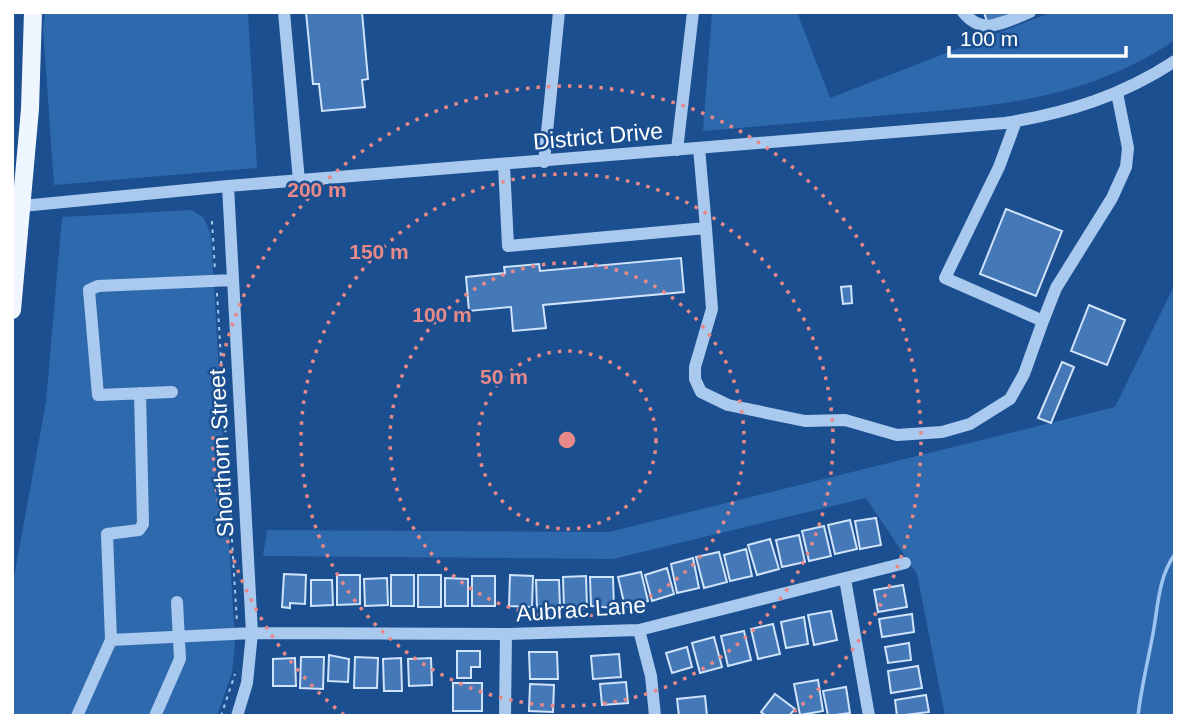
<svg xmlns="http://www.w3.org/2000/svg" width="1187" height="728" font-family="Arial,sans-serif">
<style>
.green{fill:#2e69ad}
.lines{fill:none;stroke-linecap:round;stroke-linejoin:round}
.stream{stroke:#9cc4f0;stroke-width:3.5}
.building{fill:#4478b7;stroke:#cfe3fa;stroke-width:2}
.path{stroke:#a9c9ee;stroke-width:2;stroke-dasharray:3.5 5;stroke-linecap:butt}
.minor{stroke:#a9c9ee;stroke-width:12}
.major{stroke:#f0f6ff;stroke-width:18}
.ring{fill:none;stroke:#e88989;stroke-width:3.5;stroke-dasharray:3.5 7}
.labels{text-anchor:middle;stroke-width:5;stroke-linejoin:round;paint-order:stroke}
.street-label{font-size:23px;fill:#fff;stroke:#1b4f8f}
.centre{fill:#e88989;stroke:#1b4f8f;stroke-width:3.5}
.ring-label{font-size:21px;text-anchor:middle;font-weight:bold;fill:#e88989;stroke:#1b4f8f;stroke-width:5;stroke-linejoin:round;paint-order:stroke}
</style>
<rect width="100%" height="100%" fill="#1b4f8f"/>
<path class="green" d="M45 12H248L257 168 54 185 43 29Z
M712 12H797L830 98 1052 12H1175V40C1086 100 993 107 889 115 827 120 765 126 703 131Z
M192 210 204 218 211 235 235 643 232 673 217 716H12V588L46 402 62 217Z
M1175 284V716H945L917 574 866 498 613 559 263 556 267 530 609 532 1115 407Z"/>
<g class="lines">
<path class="stream" d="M1138 716C1141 689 1147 665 1152 639 1158 611 1157 579 1175 554"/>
</g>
<path class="building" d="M306 12H362L368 79 362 80 365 107 322 111 319 84H313Z
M984 12H1020L987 22Z
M1006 209 1062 231 1036 296 980 274Z
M681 258 684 292 543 305 546 328 513 331 511 307 469 311 466 277 505 273 504 267 539 264 540 271Z
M851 286 852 303 843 304 841 287Z
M1089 305 1125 320 1107 365 1071 351Z
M1062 362 1074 367 1051 423 1038 418Z
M876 518 881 545 860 549 855 521Z
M850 520 857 549 835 554 828 525Z
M824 526 831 556 809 561 802 531Z
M799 535 805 562 782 567 776 540Z
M770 539 779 569 757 575 748 545Z
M746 549 752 576 730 581 724 555Z
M719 552 727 582 704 588 696 557Z
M693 558 699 588 677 593 671 564Z
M667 568 674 594 652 601 645 575Z
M641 572 648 601 625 607 618 577Z
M284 574 306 575 305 604 290 603V608L282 607Z
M337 575H360V604L337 605Z
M391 575H414V606H391Z
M418 575H441V607H418Z
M510 575 533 576 532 607 509 606Z
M472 576H495V606H472Z
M586 576 587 608 564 609 563 577Z
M590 577H613L614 608 591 606Z
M387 578 388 605 365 606 364 579Z
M445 578 468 579V606H445Z
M311 580H332L333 605 311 606Z
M536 580H559L560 607 537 608Z
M903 585 907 607 878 612 874 590Z
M831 611 837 640 814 645 808 615Z
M912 614 914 632 882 637 879 619Z
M804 617 808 644 786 648 781 622Z
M773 624 780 654 758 659 751 629Z
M744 631 751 660 728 666 721 636Z
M714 637 722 667 700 673 692 643Z
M909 643 911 660 888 663 885 647Z
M687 647 692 667 672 673 666 653Z
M457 651H480V667H471V678H457Z
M529 652H557L558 679H530Z
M619 654 621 677 593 679 591 656Z
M329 655 349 659 348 682 328 681Z
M301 657H324L323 689 300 688Z
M355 657 378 658 377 688H354Z
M295 658 296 686H273V659Z
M401 658 402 691H384L383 659Z
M431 658 432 685 409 686 408 659Z
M918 666 922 688 891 693 888 671Z
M818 680 823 711 800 715 794 684Z
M626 682 628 703 602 705 600 684Z
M453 683H482V711H453Z
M530 684 554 685 553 712 529 711Z
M846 687 850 713 828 716 823 691Z
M775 694 795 709 789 716H766L761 712Z
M926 695 929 712 897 716 895 700Z
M705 696 707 716H679L677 699Z"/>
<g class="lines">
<path class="path" d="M212 221 215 270
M217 293 237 623
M221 716 235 674"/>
<path class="minor" d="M284 12 299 181
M963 12C983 37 1005 22 1030 12
M1016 121 999 167 945 278 1043 321 1056 288 1112 198 1126 167 1128 148 1117 93
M677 150 693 12
M544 162 559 12
M504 165 508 246 706 228 699 148
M228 186 252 633 247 683 237 716
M12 207 228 186 1005 123C1067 113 1122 96 1175 61
M706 228 712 309 695 367V379L701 392 728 405 805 421 845 420 897 435 942 432 970 424 1010 399 1024 374 1043 321
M172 392 98 395 89 290 98 286 233 280
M845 579 869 716
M639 630 651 676 655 716
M111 640 252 633 506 634 639 630 905 563
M77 716 111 640 107 534 139 530 143 524 140 393
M155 716 180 659 177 602
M505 716 506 634"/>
<path class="major" d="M12 310 30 109 33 12"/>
</g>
<g class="ring">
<circle cx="567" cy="440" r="89"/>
<circle cx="567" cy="440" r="177"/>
<circle cx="567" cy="440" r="266"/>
<path d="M344 715A354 354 0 1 1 790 715"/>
</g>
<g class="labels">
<g class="street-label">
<text transform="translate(598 136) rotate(-5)" y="8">District Drive</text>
<text transform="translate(221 453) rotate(-93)" y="8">Shorthorn Street</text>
<text transform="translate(581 609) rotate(-4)" y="8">Aubrac Lane</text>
</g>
</g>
<circle cx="567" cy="440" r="10" class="centre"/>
<g class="ring-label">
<text x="317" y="197">200 m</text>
<text x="379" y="259">150 m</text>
<text x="442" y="322">100 m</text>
<text x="504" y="384">50 m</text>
</g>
<rect width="1187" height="728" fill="none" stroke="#ffffff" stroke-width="28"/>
<path d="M949 46v10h177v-10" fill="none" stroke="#ffffff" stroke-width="3.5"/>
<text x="960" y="46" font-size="21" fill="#ffffff" stroke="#1b4f8f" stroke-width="5" paint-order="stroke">100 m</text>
</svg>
